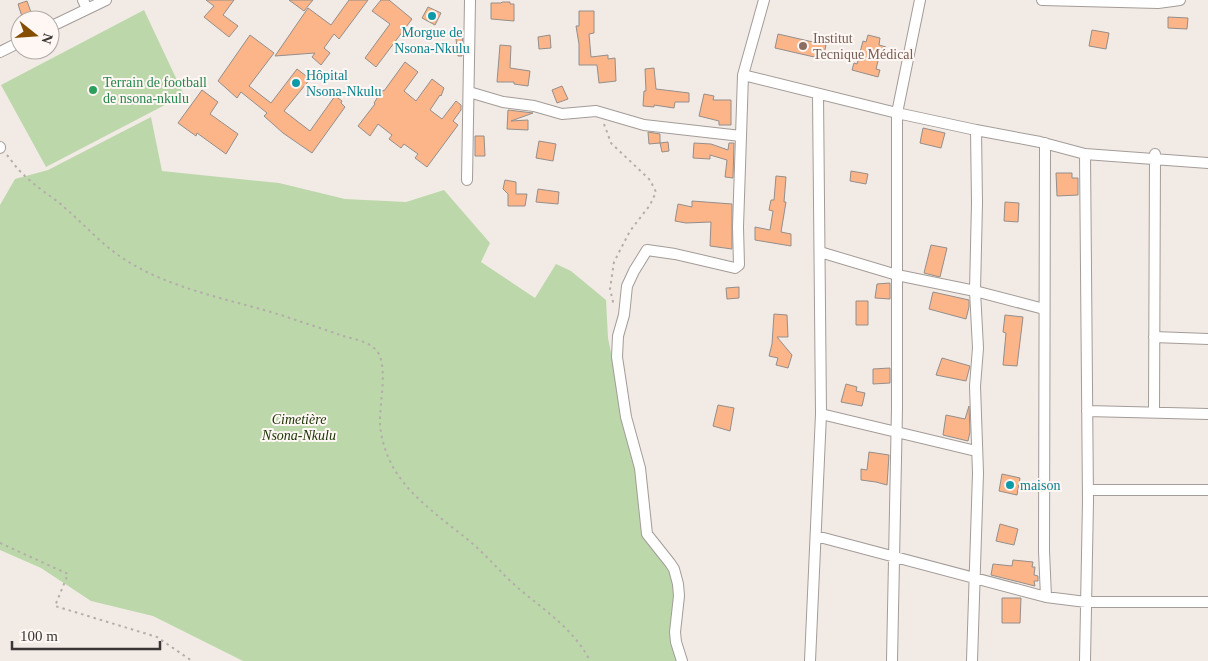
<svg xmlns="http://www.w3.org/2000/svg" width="1208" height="661" font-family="'Times New Roman',serif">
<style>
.green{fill:#bcd8ab}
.building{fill:#fbb589;stroke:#958e8a}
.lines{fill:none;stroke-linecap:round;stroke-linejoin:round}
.minor-casing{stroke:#a39c98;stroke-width:12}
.path{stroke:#b4ada9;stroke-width:2;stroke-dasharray:2.5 4;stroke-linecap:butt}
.minor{stroke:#fff;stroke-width:10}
.culture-dot{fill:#0f9aa8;stroke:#fef7f4;stroke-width:2}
.education-dot{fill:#8d6e63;stroke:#fef7f4;stroke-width:2}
.leisure-dot{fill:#2e9e5b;stroke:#fef7f4;stroke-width:2}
.labels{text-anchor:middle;stroke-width:4;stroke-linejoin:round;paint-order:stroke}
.culture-label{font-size:14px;fill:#0d838f;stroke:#fef7f4;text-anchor:start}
.education-label{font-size:14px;fill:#785e54;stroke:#fef7f4;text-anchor:start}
.leisure-label{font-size:14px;fill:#27864d;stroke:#fef7f4;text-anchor:start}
.park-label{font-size:14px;font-style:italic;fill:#193202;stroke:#fef7f4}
</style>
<rect width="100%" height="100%" fill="#f2eae5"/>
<path class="green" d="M144 10 184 95 46 167 1 85Z
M151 117 162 171 279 183 345 199 406 202 444 190 490 243 481 262 535 298 556 264 571 271 606 300 608 338 637 480 644 535 666 564 675 580 680 661H243L153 616 91 601 41 568 0 550V205L15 179 48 170Z"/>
<path class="building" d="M206 0H234L223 15 238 26 229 37 204 17 214 6Z
M289 0H313L304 11Z
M349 0H368L339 39 334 34 324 48 330 53 321 65 312 57 315 53 275 56 308 8 331 25Z
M381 0H389L412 19 376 67 365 58 390 24 372 11Z
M27 1 33 18 23 20 18 4Z
M502 2H510V4H514V21L491 19V3H501Z
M428 7 441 13 435 25 422 18Z
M579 11H594V33L589 34 591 57 608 55V59L615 58 616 81 599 83 597 65H579V44L576 26H579Z
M1168 17 1188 18 1187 29 1168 28Z
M455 30H463L462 56H458Z
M1092 30 1109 33 1106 49 1089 46Z
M778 34 826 45 823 59 775 48Z
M250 35 274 53 249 86 271 103 297 69 310 79 284 111 310 131 335 96 342 101 341 103 345 107 312 153 283 133 264 116 267 113 241 92 237 98 218 81Z
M550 35 551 48 539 49 538 37Z
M868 35 880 38 879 45 886 47 884 54 880 53 876 69 880 70 878 77 852 70 854 63 857 64 863 41 866 42Z
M500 45 511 46 510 68 530 71 528 86 514 84V82H497Z
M405 62 418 72 404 91 416 101 432 79 444 88 441 96 440 95 430 110 442 119 456 101 461 105V110L453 121 458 125 427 167 415 158 418 154 404 144 401 148 389 139 392 135 378 124 370 136 358 126 375 104 374 103 379 95 383 90 384 91Z
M654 68 656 89 689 93V102H675L674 108 654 105V107L643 106 644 91H646L645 69Z
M562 86 568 99 557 103 552 90Z
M202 90 218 102 210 114 238 134 226 154 197 133 196 136 178 123Z
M704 94 714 96 713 100H731V125H719V121L699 116Z
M508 110 533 113 511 121 528 120V130L507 129Z
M923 128 945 133 941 148 920 143Z
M648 132 660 134V143L668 142 669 151 662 152 660 143 649 144Z
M475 136H484L485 156H475Z
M539 141 556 144 553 161 536 158Z
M694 143 711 144 728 150 729 143H734L733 178 725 177 727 160 710 155V159L693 158Z
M851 171 868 174 866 184 850 181Z
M1056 173H1072V178H1078V195L1057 196Z
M776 176 786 177 784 202H786L781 232 791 234V246L755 240V227L770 230 773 211 769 210 771 200H774Z
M505 180 516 182V194H527L525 206H508V194L503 189Z
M538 189 559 192 558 204 536 202Z
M692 201 732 204V249L710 246 711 222 686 223 675 221 678 204 692 207Z
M1005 202 1019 203 1018 222 1004 221Z
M931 245 947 248 940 277 924 273Z
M890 283V299L875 298 877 284Z
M739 287V298L727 299 726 288Z
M933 292 969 300V307L966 319 929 309Z
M856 301H868V325H856Z
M774 314 787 315 788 337H777L792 355 788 368 776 365 778 358 769 356 772 344Z
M1005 315 1023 317 1017 366 1003 365 1006 333 1003 332Z
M942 358 970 366 966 381 936 375Z
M890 368V383L873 384V369Z
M846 384 857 387 856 391 865 393 862 406 841 402Z
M718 405 734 408 730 431 713 426Z
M969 406 970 432 968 441 943 435 946 415 965 419Z
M869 452 889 455 887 485 876 482 861 480V469L867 470Z
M1002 474 1020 478 1017 495 999 491Z
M1000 524 1018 529 1014 545 996 541Z
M1013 560 1033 562 1032 567H1035L1034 575 1038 576V581H1034L1035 586 991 575 993 564 1012 566Z
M1002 598H1021L1020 623H1002Z"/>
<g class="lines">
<g class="minor-casing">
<path id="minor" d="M83 0 87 9
M920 0 897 113 976 130 977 203 975 291 978 348 975 386 978 473 972 661
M1042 0 1158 3 1180 0
M50 27 106 0
M0 52 20 42
M743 75 897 113V408L892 661
M469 92 503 102 534 106 562 114 596 111 644 125 741 136
M976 130 1040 142 1085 154 1208 163
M1045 143 1044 551 1046 597
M0 147V148
M1085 154 1088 501 1085 661
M467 180 470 0
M820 252 897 275 975 291 1044 309
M1154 337 1208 339
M1087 411 1208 414
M1154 412 1155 154
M821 414 976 451
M1088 490H1208
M816 536 1046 597 1086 602H1208
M682 661 676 642 675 632 679 596 678 584 674 569 670 563 647 534 640 468 626 417 617 357 618 336 624 315 627 286 634 271 647 250 675 254 735 268 739 265 738 227 743 75 764 0
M810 661 821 414 818 94"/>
</g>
<path class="path" d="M604 124 611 143 650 180 656 192 650 205 630 231 614 262 610 289 614 306
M7 155C12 161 17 169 23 174 35 187 52 196 65 208 85 225 102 245 124 259 169 289 233 300 284 316 304 323 324 329 343 336 353 339 366 341 374 348 390 360 379 404 380 424 381 439 386 454 393 467 411 499 446 521 473 544 489 558 502 574 518 588 544 610 574 629 590 661
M0 543 68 574 55 606 157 637 192 661"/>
<use href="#minor" class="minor"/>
</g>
<g class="culture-dot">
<circle cx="432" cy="16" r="5"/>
<circle cx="296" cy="83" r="5"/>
<circle cx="1010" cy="485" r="5"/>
</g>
<circle class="education-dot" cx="803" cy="46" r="5"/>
<circle class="leisure-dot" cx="93" cy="90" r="5"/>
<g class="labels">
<g class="culture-label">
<text x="432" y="37" text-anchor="middle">Morgue de<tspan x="432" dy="16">Nsona-Nkulu</tspan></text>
<text x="306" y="80">Hôpital<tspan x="306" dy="16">Nsona-Nkulu</tspan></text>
<text x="1020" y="490">maison</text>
</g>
<g class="education-label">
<text x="813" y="43">Institut<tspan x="813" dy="16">Tecnique Médical</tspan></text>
</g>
<g class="leisure-label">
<text x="103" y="87">Terrain de football<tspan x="103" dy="16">de nsona-nkulu</tspan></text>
</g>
<g class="park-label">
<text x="299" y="424">Cimetière<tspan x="299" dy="16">Nsona-Nkulu</tspan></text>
</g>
</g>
<g transform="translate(35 35) rotate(107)"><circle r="24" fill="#fef7f4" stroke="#b0aaa8"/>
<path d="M0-4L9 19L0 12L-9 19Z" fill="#854d00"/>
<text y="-8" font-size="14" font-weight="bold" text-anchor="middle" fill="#3a3635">N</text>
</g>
<path d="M12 641v8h148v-8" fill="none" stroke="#3a3635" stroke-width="2.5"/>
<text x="20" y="641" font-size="15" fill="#3a3635" stroke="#fef7f4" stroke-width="4" paint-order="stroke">100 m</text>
</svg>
